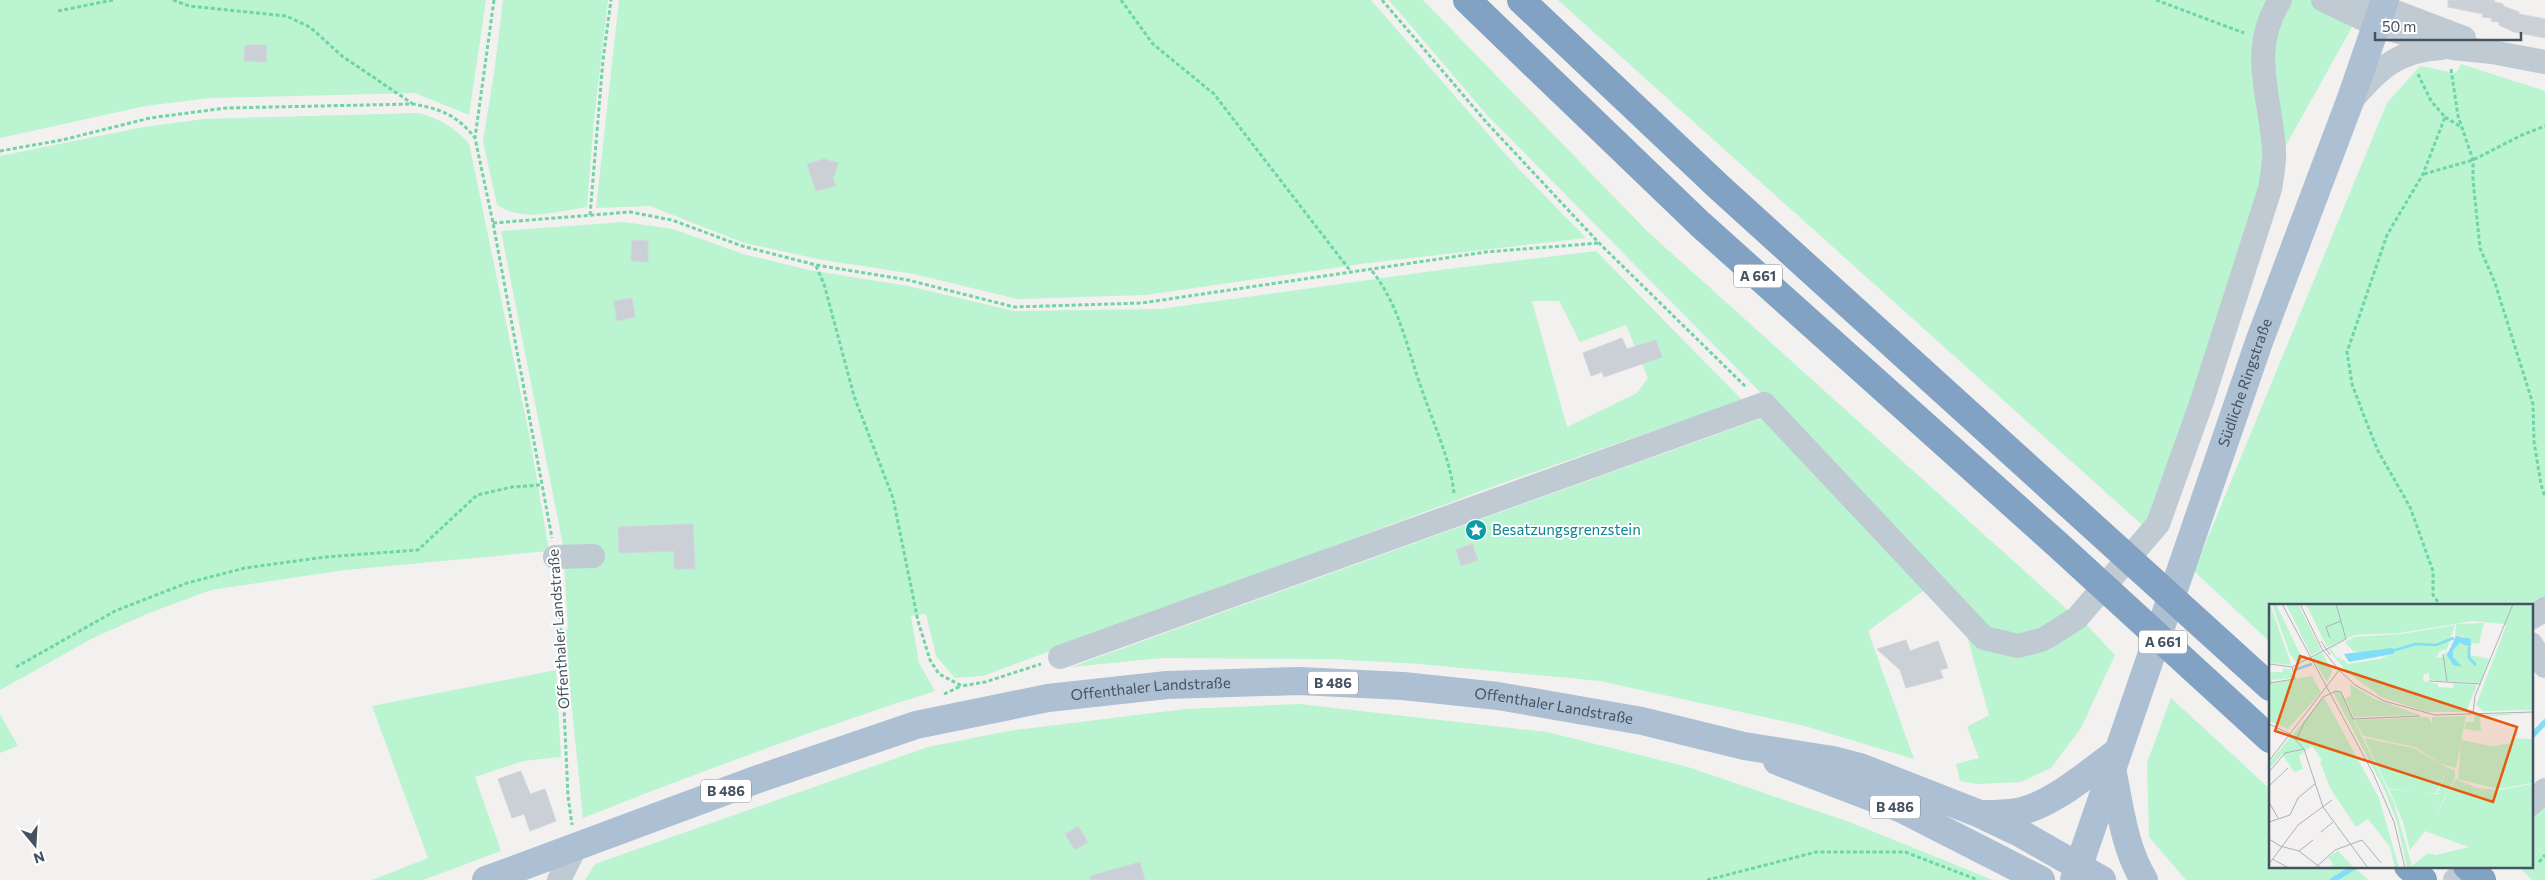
<svg xmlns="http://www.w3.org/2000/svg" width="2545" height="880" font-family="Commissioner,sans-serif">
<style>
.green{fill:#baf4d1;fill-rule:evenodd}
.lines{fill:none;stroke-linecap:round;stroke-linejoin:round}
.stream{stroke:#82ddf6;stroke-width:5.5}
.building{fill:#cbcfd6;stroke:#d3d6dc}
.path{stroke:#6ed6a4;stroke-width:3;stroke-dasharray:4 2.5;stroke-linecap:butt}
.minor{stroke:#bfcad3;stroke-width:24}
.major{stroke:#adbfd2;stroke-width:28}
.highway{stroke:#82a2c4;stroke-width:28}
.labels{text-anchor:middle;stroke-width:4;stroke-linejoin:round;paint-order:stroke}
.shield{fill:#fff;stroke:#7d8790;stroke-width:1}
.shield-label{font-size:14px;font-weight:bold;fill:#455360}
.street-label{font-size:15px;fill:#455360;stroke:#fff}
.culture-label{font-size:15px;fill:#0d838f;stroke:#fff;text-anchor:start}
.inset-river{fill:none;stroke:#82ddf6;stroke-width:2.5}
.inset-road{fill:none;stroke:#adb1b6;stroke-width:1}
.view{fill:#e8590c;fill-opacity:0.15;stroke:#e8590c;stroke-width:2.5}
.inset-edge{fill:none;stroke:#455360;stroke-width:2.5}
</style>
<rect width="100%" height="100%" fill="#f3f0f0"/>
<path class="green" d="M0 0H486L469 115 415 93 210 98 145 106 0 138Z
M503 0H608L594 120 587 207C558 211 523 223 497 205L483 141 494 73Z
M619 0H1371L1516 166 1586 238 1368 263 1146 295 1017 299 914 274 823 260 744 243 650 206 596 208Z
M1389 0H1423L1648 232 2070 612 2038 633 2015 638 1982 630 1772 404 1487 115Z
M1558 0H2363L2351 29 2267 179 2149 531Z
M2461 64 2545 91V599L2531 605H2270V642L2194 571 2387 103 2420 66 2456 73Z
M418 113C440 118 453 127 469 143L531 444 549 551 345 570 211 590 149 613 93 638 0 690V156L144 127 204 119Z
M624 222 673 229 743 254 809 270 908 286 1014 311 1160 309 1440 270 1596 251 1742 400 1500 484 983 676 955 678 936 656 926 614 911 616 919 663 935 691C815 729 699 772 583 818L564 630 568 629 563 545 501 231ZM1532 301H1559L1580 342 1626 325 1648 378 1637 393 1567 427Z
M1762 418 1926 589 1868 631 1914 759 1805 726 1600 681 1420 664 1331 659 1162 658 1071 667Z
M2085 623 2115 655 2081 728 2051 768 2021 782 1977 784 1960 781 1956 764 1979 758 1967 727 1989 715 1967 636 2018 652 2050 650Z
M556 670 561 757 523 761 475 777 501 851 423 880H372L428 858 372 706Z
M2171 698 2270 789V866H2353L2368 880H2186L2149 837 2147 763Z
M1299 704 1547 732 1688 767 1852 823 1993 880H585L595 864 928 747 1008 731 1185 709Z
M0 714 18 746 0 753Z
M2545 803V880H2532L2518 866H2531V817Z"/>
<g class="lines">
<path class="stream" d="M2531 737 2545 722
M2333 880 2356 866"/>
</g>
<path class="building" d="M2448 0H2495L2494 2 2503 4V6L2519 12V14L2545 19V38L2514 32 2499 25V22L2491 21 2492 18 2482 17 2483 14 2448 7Z
M245 45H267L266 62 244 61Z
M824 159 838 163 833 179 836 186 816 191 807 164Z
M632 240 648 241V262L631 261Z
M632 298 635 317 617 321 614 301Z
M1622 338 1627 349 1656 340 1662 357 1604 377 1602 372 1591 376 1583 353Z
M693 524 695 569H674V551L619 553 618 527Z
M1472 544 1478 560 1461 566 1456 550Z
M1906 640 1910 651 1938 641 1948 668 1940 670 1943 678 1906 688 1900 670 1877 649Z
M521 771 530 794 545 789 556 821 530 831 524 814 512 818 498 779Z
M1078 826 1088 842 1075 850 1065 834Z
M1140 862 1145 880H1091L1090 876Z"/>
<g class="lines">
<path class="path" d="M173 0 189 6 286 16 310 27 342 56 413 104
M494 0 475 138 493 223 552 538
M1121 0 1153 44 1214 94 1352 273
M1382 0 1487 123 1599 243 1747 388
M2156 0 2244 33
M58 11 113 0
M2451 69 2458 116 2473 160V180L2480 248 2495 283 2533 404 2534 442 2541 484 2545 497
M2418 74 2431 101 2445 117 2423 174 2387 235 2347 352 2352 384 2364 416 2378 451 2410 507 2433 571V595L2440 605
M2445 117 2461 127
M0 151 62 140 150 118 226 108 413 104C441 109 457 115 475 138
M2424 174 2473 160 2522 135 2545 126
M590 215 603 60 611 0
M493 223 630 212 672 220 742 246 816 265 908 280 1014 307 1142 303 1486 252 1599 243
M816 266 824 284 854 396 893 498 918 621 930 660 939 674 962 686 985 682 1041 664
M1372 271C1400 306 1407 349 1422 390 1433 423 1450 458 1454 493
M558 576 568 796 572 825
M16 667 115 611 187 583 245 568 325 557 418 550 477 495 512 487 541 485
M944 694 961 686
M2539 862 2545 855
M1707 880 1816 852H1905L1978 880"/>
<path class="minor" d="M2323 0 2376 25 2453 48 2492 52 2545 62
M2364 0 2464 38
M2352 100C2379 68 2399 50 2442 48
M555 557 593 556
M2531 618 2545 609
M2531 644 2545 666
M1060 657 1764 404 1984 638 2018 646 2044 639 2077 618 2158 524 2202 401 2270 189C2272 176 2275 163 2274 150 2271 97 2248 51 2280 0
M2531 804 2545 790
M559 880 576 846
M2455 880 2469 866"/>
<g class="major">
<path d="M1777 761 1902 809 2041 880"/>
<path d="M2112 769C2120 807 2124 847 2144 880"/>
<path d="M1982 814C1993 814 2006 814 2017 812 2051 806 2088 773 2116 753"/>
<path id="s1" d="M486 880 761 778 916 725 1048 698 1167 685 1299 681 1403 686 1498 696 1642 721 1744 746 1833 760 1860 767 1980 814 2020 833 2102 880"/>
<path id="s2" d="M2074 880 2259 342 2350 101 2385 0"/>
</g>
<path class="highway" d="M1467 0 1700 224 2057 544 2270 739
M1521 0 1720 188 2270 687
M2408 866 2423 880
M2467 866 2482 880"/>
</g>
<defs>
<g id="sight-disc" transform="scale(1.125)"><circle r="9.5" fill="#0f9aa8" stroke="#fff"/><path d="M0-6L1.8-2.2L6-1.7L2.9 1.2L3.7 5.4L0 3.3L-3.7 5.4L-2.9 1.2L-6-1.7L-1.8-2.2Z" fill="#fff"/></g>
</defs>
<g fill-rule="evenodd">
<use href="#sight-disc" x="1476" y="530"/>
</g>
<g class="labels">
<g class="shield">
<rect x="1734" y="264.5" width="48" height="23" rx="4"/>
<rect x="2139" y="630.5" width="48" height="23" rx="4"/>
<rect x="1308" y="671.5" width="50" height="23" rx="4"/>
<rect x="701" y="779.5" width="50" height="23" rx="4"/>
<rect x="1870" y="795.5" width="50" height="23" rx="4"/>
</g>
<g class="shield-label">
<text x="1758" y="281">A 661</text>
<text x="2163" y="647">A 661</text>
<text x="1333" y="688">B 486</text>
<text x="726" y="796">B 486</text>
<text x="1895" y="812">B 486</text>
</g>
<g class="street-label">
<text dy="5" stroke="none"><textPath href="#s2" startOffset="526">Südliche Ringstraße</textPath></text>
<text transform="translate(559 629) rotate(-94)" y="5">Offenthaler Landstraße</text>
<text dy="5" stroke="none"><textPath href="#s1" startOffset="695">Offenthaler Landstraße</textPath></text>
<text dy="5" stroke="none"><textPath href="#s1" startOffset="1100">Offenthaler Landstraße</textPath></text>
</g>
<g class="culture-label">
<text x="1492" y="535">Besatzungsgrenzstein</text>
</g>
</g>
<g transform="translate(2269 604)">
<rect width="264" height="264" fill="#f3f0f0"/>
<path d="M1 0 20 54 22 61 0 59ZM3 0H7L34 56 28 59 21 50ZM17 0H29L52 46 42 51ZM37 0H264V106L214 107 207 101 237 22 235 20 204 17 131 29 86 31 58 43ZM215 19 210 40 203 39 201 51 221 55 211 79 168 77 160 75V69L155 70 154 77 169 80V83L184 84 185 79 208 81 197 108H158L112 93 77 67 59 45 68 41 70 45 67 42 62 45 68 54 73 52 70 57 74 55 79 60 110 55 124 50 127 45 97 50 84 47 76 38 85 33 133 30 186 21 178 45 171 47 167 54 174 53 178 47 184 61 192 63 184 53V46L191 39 201 43 194 32 186 33 187 20ZM53 48 63 67 58 78 43 53ZM14 64 22 65 24 74 3 76V79L43 72 52 88 19 125 0 117V68H14ZM81 80 106 95 151 111 85 113 76 94 82 92ZM67 87 72 89 125 199 143 262 159 249 167 251 200 243 156 227 141 246 134 218 120 185 148 188 119 184 95 134 145 144 179 164 167 189H156L177 191 164 216 187 175 208 184 230 186 264 180V264H138L128 218 114 183 64 88ZM55 93 110 194 130 264H126L121 243 99 215 87 223 61 184 51 158 53 156 43 142 30 152 34 165 25 168 13 150 0 165V159ZM264 109 211 113 212 127 195 125 197 118H205V111ZM197 112 187 164 173 160 146 143 94 132 86 116 159 113 163 120V113ZM243 134 264 135V179L229 185 189 175 192 136 222 142 244 139ZM179 164 186 166V173L178 191 168 190ZM69 247 85 264H61L64 260 59 253Z" fill="#baf4d1"/>
<path d="M187 32 202 35 201 43 191 39 184 46V53L193 63 184 61 178 51ZM123 44 127 46 124 50 80 58 75 50Z" fill="#82ddf6"/>
<path class="inset-river" d="M200 43V54L207 61M126 46 147 40 167 41 185 34M25 66 43 60"/>
<path class="inset-road" d="M13 0 104 169 125 218 136 264M31 0 53 45 70 66 86 81 115 97 166 111 264 108M61 34 57 23 72 17M52 37 61 51M174 50 178 77M0 60 23 63 77 35 67 0M160 77 212 80M0 79 26 75 23 63M204 110 206 92 244 0M0 120 21 130 35 145 54 203 99 264M27 136 35 119 54 93 67 87 72 88 84 115 151 112M0 157 71 65M0 168 16 149 35 145M0 182 19 164M0 198 9 214M0 218 21 211 29 194 47 179M52 228 64 218M0 235 11 242 30 247 52 264M30 247 44 236M3 255 20 264M0 260 29 221 63 196M46 264 66 246 93 236 112 259"/>
<path class="view" d="M31 52 248 123 224 198 6 127Z"/>
<rect width="264" height="264" class="inset-edge"/>
</g>
<g transform="translate(35 845) rotate(162)" stroke="#ffffff" stroke-width="4" paint-order="stroke">
<path d="M0-4L9 19L0 12L-9 19Z" fill="#455360"/>
<text y="-8" font-size="14" font-weight="bold" text-anchor="middle" fill="#455360">N</text>
</g>
<path d="M2375 32v8h146v-8" fill="none" stroke="#455360" stroke-width="2.5"/>
<text x="2382" y="32" font-size="15" fill="#455360" stroke="#ffffff" stroke-width="4" paint-order="stroke">50 m</text>
</svg>
